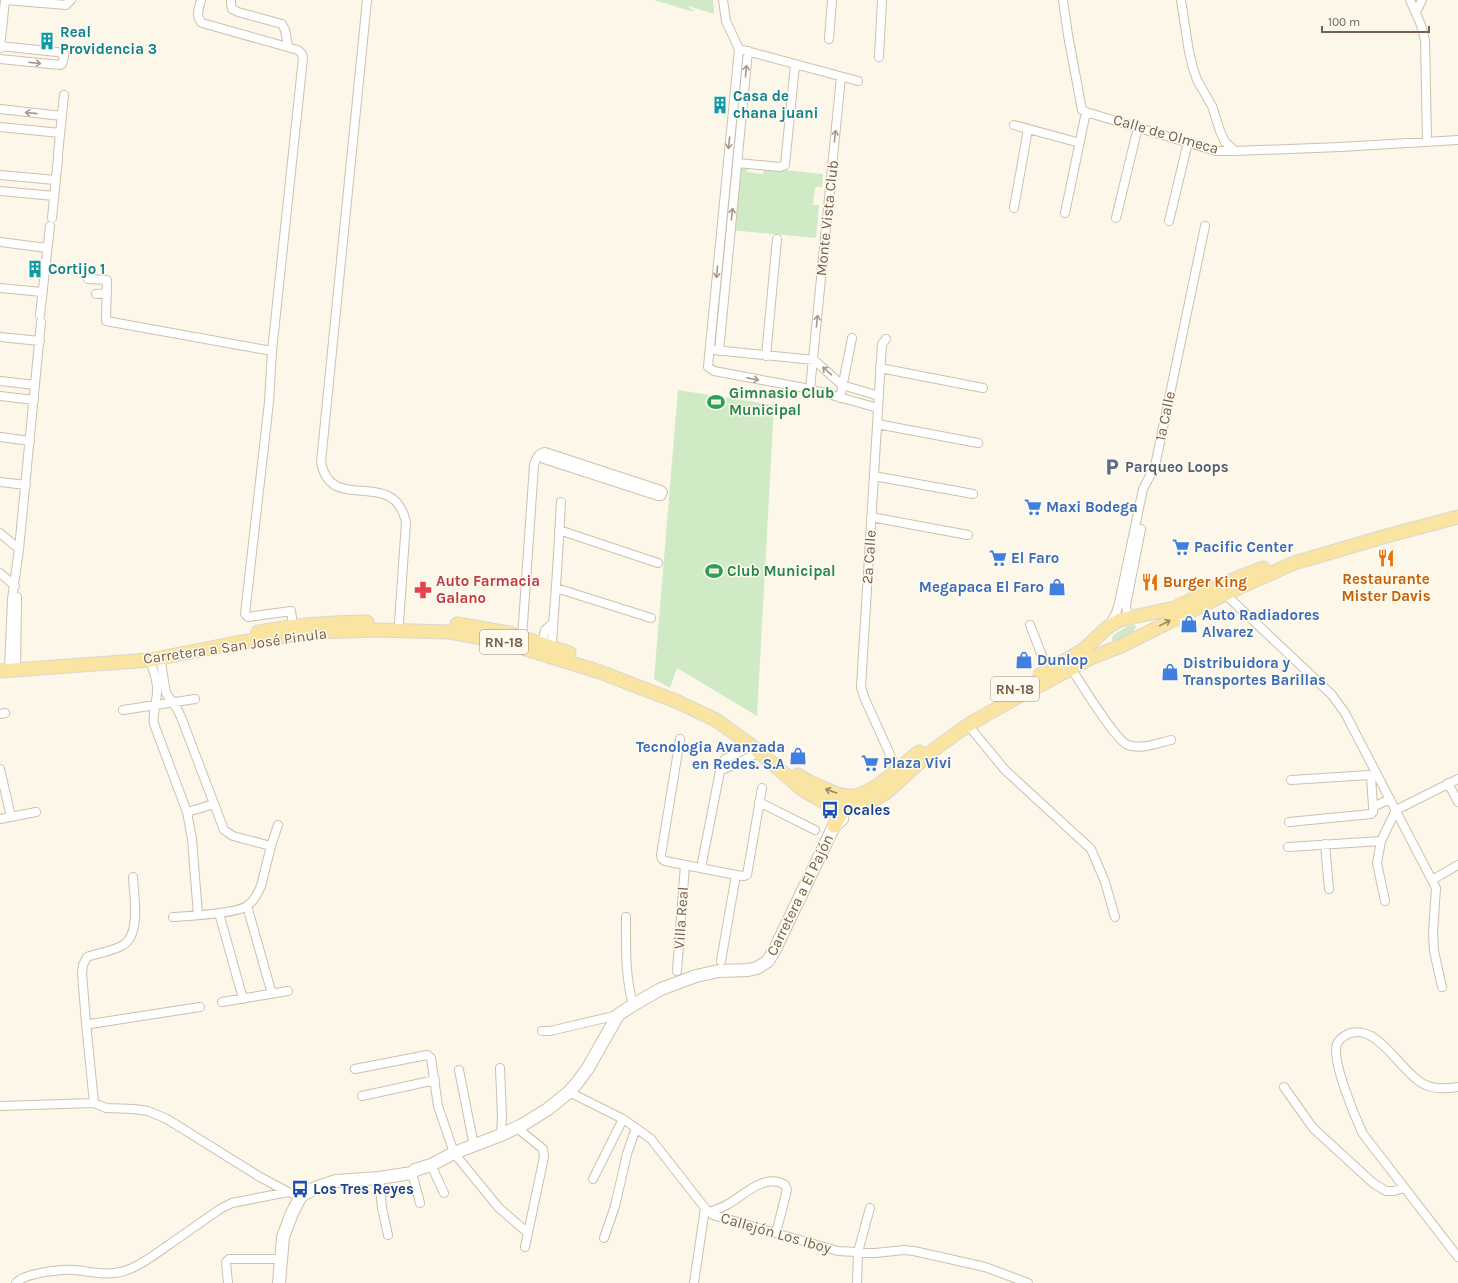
<svg xmlns="http://www.w3.org/2000/svg" width="1458" height="1283" font-family="Karla,sans-serif">
<style>
.green{fill:#d0eac6}
.lines{fill:none;stroke-linecap:round;stroke-linejoin:round}
.street-casing{stroke:#cec0ae;stroke-width:10}
.secondary-casing{stroke:#d1c1ab;stroke-width:14}
.primary-casing{stroke:#dcd6d0;stroke-width:15}
.street{stroke:#fff;stroke-width:8}
.secondary{stroke:#fff;stroke-width:12}
.primary{stroke:#fae4a1;stroke-width:13}
.oneway{stroke:#a7988b}
.oneway2{stroke:#9e8866}
.labels{text-anchor:middle;stroke-width:3;stroke-linejoin:round;paint-order:stroke}
.shield{fill:#fffaee;stroke:#a08e7d;stroke-width:1}
.shield-label{font-size:14px;font-weight:bold;fill:#77604c}
.culture-label{font-size:15px;font-weight:bold;fill:#0d838f;stroke:#fffaee;text-anchor:start}
.street-label{font-size:15px;fill:#77604c;stroke:#fffaee}
.leisure-label{font-size:15px;font-weight:bold;fill:#27864d;stroke:#fffaee;text-anchor:start}
.service-label{font-size:15px;font-weight:bold;fill:#4e5e75;stroke:#fffaee;text-anchor:start}
.shop-label{font-size:15px;font-weight:bold;fill:#366cbe;stroke:#fffaee;text-anchor:start}
.food-label{font-size:15px;font-weight:bold;fill:#c56008;stroke:#fffaee}
.health-label{font-size:15px;font-weight:bold;fill:#be3a42;stroke:#fffaee;text-anchor:start}
.transit-label{font-size:15px;font-weight:bold;fill:#164399;stroke:#fffaee;text-anchor:start}
</style>
<rect width="100%" height="100%" fill="#fcf7e8"/>
<path class="green" d="M654 0H713L714 14 688 6 694 12Z
M736 166 748 168 747 172 763 174 764 168 823 174 822 187H815L813 205H819L816 238 730 230Z
M678 390 774 405 757 716 677 668 670 688 654 679Z
M1135 625 1136 627C1134 634 1122 641 1114 642L1112 640 1113 635 1128 626Z"/>
<g class="lines">
<g class="street-casing">
<path id="street" d="M201 0C199 8 195 17 202 23L298 50 302 54 303 58 272 351 269 402 245 614 248 617 291 611 293 625
M231 0V4L232 9 238 12 282 24 285 30 288 46
M367 0 321 462C331 516 393 465 406 522L399 623
M723 0 726 21 739 49 708 367 714 371 810 389 878 408
M1063 0 1068 35 1082 110 1086 112 1216 151H1235L1340 147 1458 140
M1181 0 1189 52 1193 68 1197 80 1212 106 1220 131 1225 142 1235 151
M1410 0 1421 25 1425 40 1427 142
M1416 12 1422 0
M829 39 832 0
M0 48 5 0 66 5 71 0
M743 50 858 81
M879 57 882 0
M0 59 60 65 62 64 64 57V54L57 52 0 46
M0 109 62 116
M1014 125 1080 143
M0 127 60 133
M58 154 64 95
M738 163 780 167 785 165 795 65
M0 175 55 180
M0 191 54 196
M1014 208 1028 129
M1065 213 1086 112
M52 218 58 158
M1116 218 1138 127
M1169 221 1188 142
M0 242 47 248
M88 279 107 280 106 321 272 351
M0 288 42 292
M96 294 107 293
M40 315 50 226
M0 337 40 341
M886 339 882 344 861 687 864 697 897 770
M714 350 814 360 842 385 879 396
M719 351 748 51
M766 356 777 239
M880 368 983 388
M0 381 35 385
M810 389 841 77
M0 396 34 400
M840 398 852 338
M877 424 978 443
M0 437 30 441
M874 476 973 494
M0 482 26 485
M871 517 968 535
M559 530 658 563
M0 533 19 549
M0 573 15 586
M556 588 651 618
M1225 594 1332 695 1345 713 1436 888 1433 933 1434 951 1442 987
M1130 617 1127 612 1126 605 1141 529
M1110 624 1116 613 1119 603 1143 489 1155 466 1205 226
M1030 625 1048 671
M522 638 534 465C536 459 538 453 545 452L661 490 663 492 661 496H658L544 459 539 455
M542 644 545 630 553 623
M551 647C553 636 553 625 554 613 557 576 559 539 561 502
M160 657 166 693 177 709 181 717 224 830 233 836 271 846
M150 660C153 670 158 681 157 691 157 703 152 712 154 724L187 812 192 839 198 915
M1071 668C1080 682 1116 741 1128 745 1141 750 1158 743 1171 740
M9 670 12 599 19 549 41 322
M16 670 17 597
M123 710 195 699
M0 714 5 713
M968 725 1005 770 1091 849 1105 882 1115 917
M680 739 661 855 662 859 665 861 736 875 744 876 747 875 762 788
M0 769 11 817
M720 771 758 753
M1448 783 1458 802
M759 802 815 830
M1373 807 1390 799
M187 812 214 804
M0 819 36 812
M1289 822 1371 814 1373 812V807L1371 776 1369 775 1291 780
M1325 844 1329 889
M1288 847 1381 841
M701 868 720 771 725 759 752 746
M133 877C134 895 141 935 123 945 112 952 99 952 87 957L83 965 82 973 86 1023 94 1103 106 1108 134 1109 148 1111 167 1119 260 1177 288 1192 301 1196
M1432 880 1458 865
M1385 901 1377 863 1381 841 1396 810 1458 779
M247 906 272 994
M219 913 243 999
M173 917C189 916 235 914 247 906 253 902 258 893 261 886L271 846 278 825
M626 917C626 947 625 976 633 1005
M721 961 736 875
M677 971 685 865
M222 1002 288 991
M86 1023 90 1024 200 1007
M542 1031H550L618 1015
M500 1068 502 1117 501 1135
M355 1069 427 1055 431 1058 438 1106 454 1153 499 1208 528 1233
M459 1070 474 1146
M1284 1087 1313 1128 1373 1183 1386 1191H1394L1404 1188
M1458 1087C1446 1089 1431 1090 1420 1082 1402 1069 1390 1047 1371 1036 1364 1032 1355 1031 1348 1034 1344 1036 1339 1039 1337 1044 1331 1060 1355 1117 1363 1134L1458 1257
M569 1092 623 1119 636 1128 651 1139 705 1208 713 1215 838 1251 875 1253 904 1250 914 1251 985 1267 1028 1283
M362 1096 435 1080
M0 1106 94 1103
M516 1127 543 1149 544 1157 525 1247
M431 1165 444 1193
M412 1173 420 1203
M379 1178 382 1208 388 1235
M593 1179 623 1119
M710 1212C717 1209 724 1207 730 1203 746 1193 766 1173 785 1185L787 1190 776 1233
M604 1238 615 1206 627 1154 636 1128
M16 1283C24 1273 62 1269 74 1270 88 1271 100 1275 114 1273 135 1271 152 1256 170 1244 187 1232 203 1221 220 1209L232 1203 288 1192
M228 1283 226 1262 229 1259H281
M694 1283 705 1208
M857 1283 858 1252 870 1208"/>
</g>
<g class="secondary-casing">
<path id="secondary" d="M279 1283 283 1237 292 1213 301 1196 315 1188 336 1181 379 1178 412 1173 415 1170 431 1165 454 1153 501 1135 524 1124 548 1109 569 1092 577 1083 588 1068 618 1015 633 1005 661 989 696 976 719 971 748 970 757 968 768 961 775 949 834 826 842 819"/>
</g>
<g class="primary-casing">
<path id="primary" d="M457 624 508 633 569 653
M258 632C295 625 329 622 367 622
M0 671 150 660 236 643 312 632 377 630 449 632 500 641 600 672 678 702 716 720 752 746 802 789 817 798 824 802 844 808 862 807 887 792 932 751 968 725 1012 700 1093 657 1121 646 1225 594 1294 563 1390 535 1458 517
M1040 675 1083 650 1108 627 1120 620 1174 608 1185 603 1228 582 1263 568
M798 775C807 782 817 786 828 790 836 794 846 797 855 796 875 793 903 764 919 752
M834 826 844 808 850 803"/>
</g>
<use href="#street" class="street"/>
<use href="#secondary" class="secondary"/>
<use href="#primary" class="primary"/>
</g>
<defs><path id="oneway-shaft" d="M-6 0H5M1.5-3L5.5 0L1.5 3" fill="none" stroke-width="1.6" stroke-linecap="round" stroke-linejoin="round"/></defs>
<g class="oneway">
<use href="#oneway-shaft" transform="translate(35 63) rotate(6)"/>
<use href="#oneway-shaft" transform="translate(746 71) rotate(-85)"/>
<use href="#oneway-shaft" transform="translate(31 113) rotate(-174)"/>
<use href="#oneway-shaft" transform="translate(835 136) rotate(-84)"/>
<use href="#oneway-shaft" transform="translate(729 143) rotate(96)"/>
<use href="#oneway-shaft" transform="translate(732 214) rotate(-84)"/>
<use href="#oneway-shaft" transform="translate(717 272) rotate(95)"/>
<use href="#oneway-shaft" transform="translate(817 321) rotate(-84)"/>
<use href="#oneway-shaft" transform="translate(827 371) rotate(-139)"/>
<use href="#oneway-shaft" transform="translate(753 379) rotate(11)"/>
</g>
<g class="oneway2">
<use href="#oneway-shaft" transform="translate(1165 623) rotate(-27)"/>
<use href="#oneway-shaft" transform="translate(831 791) rotate(-161)"/>
</g>
<defs>
<g id="building-bare" transform="scale(1.38)"><path d="M-4-6H4V6H1V3H-1V6H-4ZM-2.5-4.3h1.7v1.8h-1.7ZM.8-4.3h1.7v1.8H.8ZM-2.5-1h1.7V.8h-1.7ZM.8-1h1.7V.8H.8Z" fill="#0f9aa8" stroke="#fffaee" stroke-width="2.5" paint-order="stroke"/></g>
<g id="stadium-bare" transform="scale(1.38)"><path d="M0-5a6.5 5 0 1 0 0 10a6.5 5 0 1 0 0-10ZM-3.5-1.8h7v3.6h-7Z" fill="#2e9e5b" stroke="#fffaee" stroke-width="2.5" paint-order="stroke"/></g>
<g id="parking-bare" transform="scale(1.38)"><path d="M-3.5-5.5H1a3.5 3.5 0 0 1 0 7H-1V5.5H-3.5ZM-1-3.4V-.6H.8a1.4 1.4 0 0 0 0-2.8Z" fill="#5c6f8a" stroke="#fffaee" stroke-width="2.5" paint-order="stroke"/></g>
<g id="supermarket-bare" transform="scale(1.38)"><path d="M-6-5.5h2.5l.6 2H6L4.5 2H-2.5L-4.4-4H-6ZM-1.5 3.2a1.3 1.3 0 1 0 .1 0ZM3 3.2a1.3 1.3 0 1 0 .1 0Z" fill="#3f7fe0" stroke="#fffaee" stroke-width="2.5" paint-order="stroke"/></g>
<g id="restaurant-bare" transform="scale(1.38)"><path d="M-5-6h1v4h1v-4h1v4h1v-4h1v5L-1.5 .5V6h-2V.5L-5-1ZM5-6V6H3V1.5H1.5Q1.5-4 5-6Z" fill="#e8710a" stroke="#fffaee" stroke-width="2.5" paint-order="stroke"/></g>
<g id="shop-bare" transform="scale(1.38)"><path d="M-5-2.5h2.3a2.7 3.5 0 0 1 5.4 0H5L5.5 6h-11ZM-1.5-2.5h3a1.5 2.3 0 0 0-3 0Z" fill="#3f7fe0" stroke="#fffaee" stroke-width="2.5" paint-order="stroke"/></g>
<g id="pharmacy-bare" transform="scale(1.38)"><path d="M-2-6h4v4h4v4h-4v4h-4v-4h-4v-4h4Z" fill="#e0444e" stroke="#fffaee" stroke-width="2.5" paint-order="stroke"/></g>
<g id="bus-bare" transform="scale(1.38)"><path d="M-5-6H5V4H4V6H2V4H-2V6H-4V4H-5ZM-3.5-4V0h7V-4ZM-3.5 1.2v1.5H-2V1.2ZM2 1.2v1.5H3.5V1.2Z" fill="#1a4fb4" stroke="#fffaee" stroke-width="2.5" paint-order="stroke"/></g>
</defs>
<g fill-rule="evenodd">
<use href="#building-bare" x="47" y="41"/>
<use href="#building-bare" x="720" y="105"/>
<use href="#building-bare" x="35" y="269"/>
<use href="#stadium-bare" x="716" y="402"/>
<use href="#parking-bare" x="1112" y="467"/>
<use href="#supermarket-bare" x="1033" y="507"/>
<use href="#supermarket-bare" x="1181" y="547"/>
<use href="#supermarket-bare" x="998" y="558"/>
<use href="#restaurant-bare" x="1386" y="558"/>
<use href="#stadium-bare" x="714" y="571"/>
<use href="#restaurant-bare" x="1150" y="582"/>
<use href="#shop-bare" x="1057" y="587"/>
<use href="#pharmacy-bare" x="423" y="590"/>
<use href="#shop-bare" x="1189" y="624"/>
<use href="#shop-bare" x="1024" y="660"/>
<use href="#shop-bare" x="1170" y="672"/>
<use href="#shop-bare" x="798" y="756"/>
<use href="#supermarket-bare" x="870" y="763"/>
<use href="#bus-bare" x="830" y="810"/>
<use href="#bus-bare" x="300" y="1189"/>
</g>
<g class="labels">
<g class="shield">
<rect x="480" y="630" width="48" height="24" rx="3"/>
<rect x="991" y="677" width="48" height="24" rx="3"/>
</g>
<g class="shield-label">
<text x="504" y="647">RN-18</text>
<text x="1015" y="694">RN-18</text>
</g>
<g class="culture-label">
<text x="60" y="37">Real<tspan x="60" dy="17">Providencia 3</tspan></text>
<text x="733" y="101">Casa de<tspan x="733" dy="17">chana juani</tspan></text>
<text x="48" y="274">Cortijo 1</text>
</g>
<g class="street-label">
<text transform="translate(1166 134) rotate(16)" y="5">Calle de Olmeca</text>
<text transform="translate(827 218) rotate(-84)" y="5">Monte Vista Club</text>
<text transform="translate(1165 416) rotate(-78)" y="5">1a Calle</text>
<text transform="translate(869 557) rotate(-86)" y="5">2a Calle</text>
<text transform="translate(235 646) rotate(-8)" y="5">Carretera a San José Pinula</text>
<text transform="translate(800 895) rotate(-64)" y="5">Carretera a El Pajón</text>
<text transform="translate(681 918) rotate(-86)" y="5">Villa Real</text>
<text transform="translate(776 1233) rotate(16)" y="5">Callejón Los Iboy</text>
</g>
<g class="leisure-label">
<text x="729" y="398">Gimnasio Club<tspan x="729" dy="17">Municipal</tspan></text>
<text x="727" y="576">Club Municipal</text>
</g>
<g class="service-label">
<text x="1125" y="472">Parqueo Loops</text>
</g>
<g class="shop-label">
<text x="1046" y="512">Maxi Bodega</text>
<text x="1194" y="552">Pacific Center</text>
<text x="1011" y="563">El Faro</text>
<text x="1044" y="592" text-anchor="end">Megapaca El Faro</text>
<text x="1202" y="620">Auto Radiadores<tspan x="1202" dy="17">Alvarez</tspan></text>
<text x="1037" y="665">Dunlop</text>
<text x="1183" y="668">Distribuidora y<tspan x="1183" dy="17">Transportes Barillas</tspan></text>
<text x="785" y="752" text-anchor="end">Tecnologia Avanzada<tspan x="785" dy="17">en Redes. S.A</tspan></text>
<text x="883" y="768">Plaza Vivi</text>
</g>
<g class="food-label">
<text x="1386" y="584">Restaurante<tspan x="1386" dy="17">Mister Davis</tspan></text>
<text x="1163" y="587" text-anchor="start">Burger King</text>
</g>
<g class="health-label">
<text x="436" y="586">Auto Farmacia<tspan x="436" dy="17">Galano</tspan></text>
</g>
<g class="transit-label">
<text x="843" y="815">Ocales</text>
<text x="313" y="1194">Los Tres Reyes</text>
</g>
</g>
<path d="M1322 26v6h107v-6" fill="none" stroke="#77604c" stroke-width="2"/>
<text x="1328" y="26" font-size="12" fill="#77604c" stroke="#fffaee" stroke-width="3" paint-order="stroke">100 m</text>
</svg>
